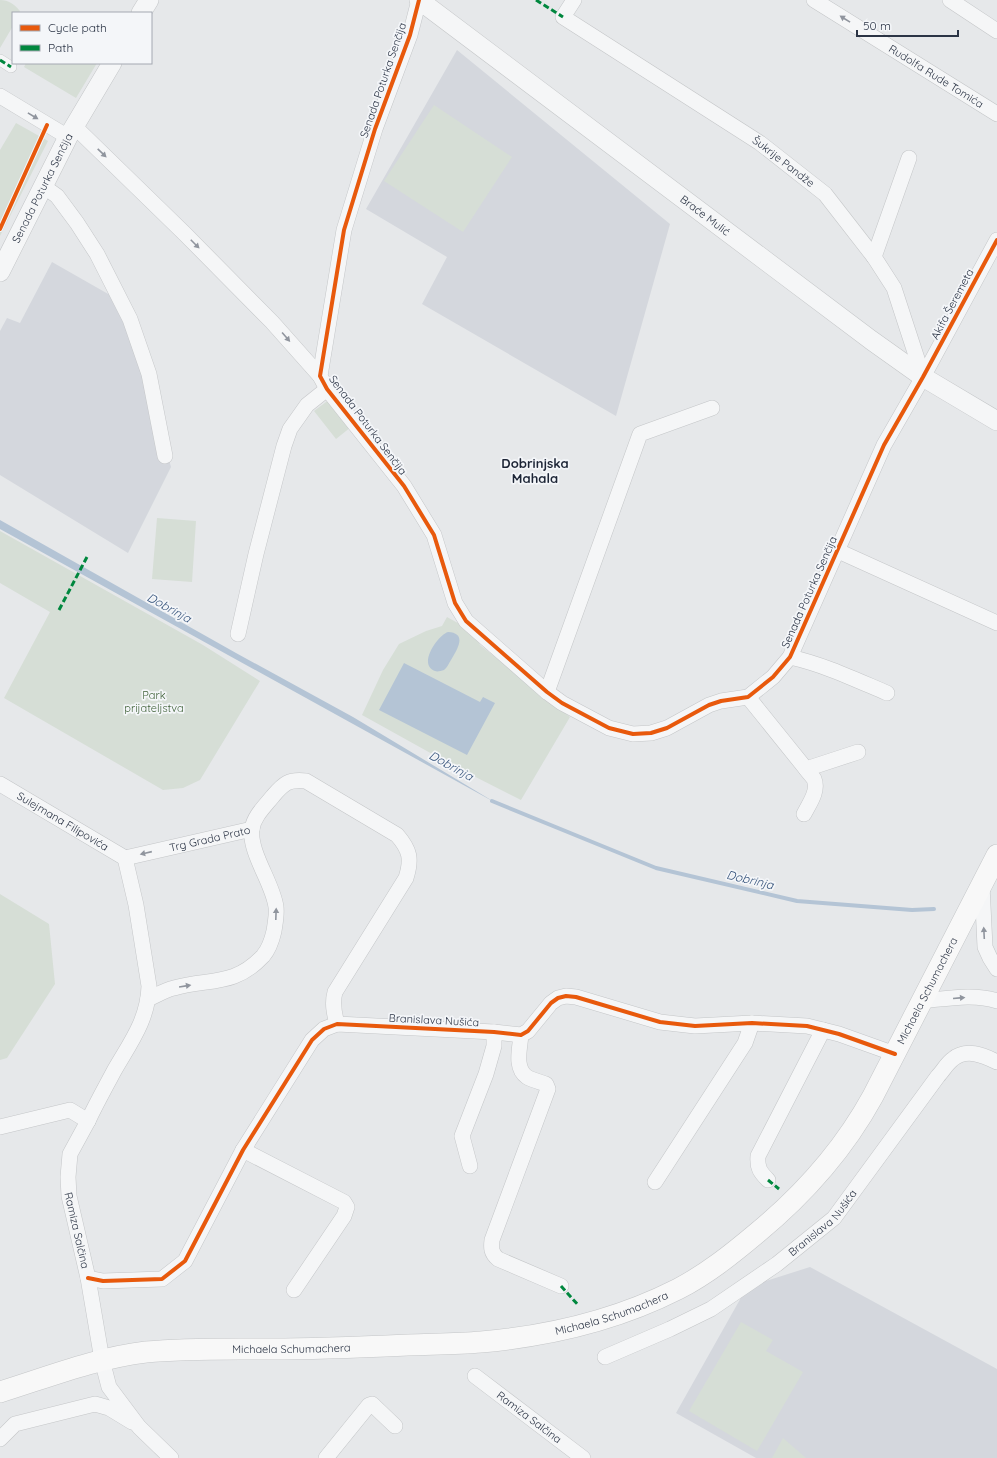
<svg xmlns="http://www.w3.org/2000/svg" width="997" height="1458" font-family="Quicksand,sans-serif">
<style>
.built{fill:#d4d7dd}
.green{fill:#d6ded6}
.water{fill:#b4c4d5}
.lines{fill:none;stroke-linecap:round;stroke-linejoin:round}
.stream{stroke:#b4c4d5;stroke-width:4}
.pedestrian-casing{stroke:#c4c6c8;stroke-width:12}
.minor-casing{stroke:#c4c6c8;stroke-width:16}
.tertiary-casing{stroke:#c4c6c8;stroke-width:20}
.secondary-casing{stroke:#c4c6c8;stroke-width:22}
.pedestrian{stroke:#f5f6f7;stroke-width:11}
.minor{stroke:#f5f6f7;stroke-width:15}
.tertiary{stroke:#f5f6f7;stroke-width:19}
.secondary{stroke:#f8f8f8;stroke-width:21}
.quiet{stroke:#00873e;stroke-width:3;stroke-dasharray:6 3;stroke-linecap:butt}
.cycleway-casing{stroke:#f4f6f9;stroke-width:6}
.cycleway{stroke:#e8590c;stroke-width:4}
.oneway{fill:#90959e}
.labels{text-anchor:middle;stroke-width:3.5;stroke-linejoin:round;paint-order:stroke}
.street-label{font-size:11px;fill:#2b3445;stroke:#f4f6f9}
.park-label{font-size:11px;fill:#3f6138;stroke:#f4f6f9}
.water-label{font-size:12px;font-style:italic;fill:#34527a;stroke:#f4f6f9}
.quarter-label{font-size:13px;font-weight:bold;fill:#1d2536;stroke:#f4f6f9}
</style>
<rect width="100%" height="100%" fill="#e6e8ea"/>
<path class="built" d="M457 50 670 224 616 416 422 304 447 257 366 209Z
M52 262 124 303 171 467 128 553 0 475V331L7 318 20 323Z
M810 1267 997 1369V1458H756L676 1413 747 1287Z"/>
<path class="green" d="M0 0C9 0 14 4 20 11L19 13H13V26L0 48Z
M26 63H97L76 98 24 67Z
M434 105 512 157 463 232 384 181Z
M16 123 48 141 0 236V150Z
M330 399 351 427 336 439 314 411Z
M157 518 196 521 192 582 152 579Z
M0 531 203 645 260 681 200 780 183 788 163 790 4 698 50 612 0 583Z
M447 617 472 631 480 645 570 717 521 800 452 765 362 715 383 670 399 644 426 631 442 626Z
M0 894 49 924 55 984 7 1058 0 1060Z
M741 1322 773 1340 766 1351 803 1372 757 1451 689 1411Z
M783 1438 806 1458H772Z"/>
<path class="water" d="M0 520 236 653 353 717 496 803 0 529Z
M448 632C468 633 457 650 451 660 449 663 447 668 444 670 441 671 437 672 435 671 417 665 438 635 448 632Z
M404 663 480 702 483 697 495 703 467 755 379 710Z"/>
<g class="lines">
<path class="stream" d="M492 801 656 868 797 901 912 910 934 909"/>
<g class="pedestrian-casing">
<path id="pedestrian" d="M0 60 11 67"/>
</g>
<g class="minor-casing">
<g id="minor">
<path d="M419 0 410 35 375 129 344 230 320 376 327 389 404 486 434 535 455 603 466 621 547 692 562 703 609 728 633 734 651 733 667 728 709 705 721 701 748 697 773 677 790 657 884 445 923 377 997 240"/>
<path id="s1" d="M574 0 563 17 760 143 825 194 874 257 894 288 923 377"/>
<path id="s2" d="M814 0 997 114"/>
<path d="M950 0 997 31"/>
<path d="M0 96 68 137"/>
<path d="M74 126 184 233 272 322 320 376"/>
<path d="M43 186 57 196 77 223 97 254 130 319 149 374 165 456"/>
<path d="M874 257 909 158"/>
<path d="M836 550 997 623"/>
<path d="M238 634 256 554 284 446 290 429 307 405 327 389"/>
<path d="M790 657C825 665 854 679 887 693"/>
<path d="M547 692 640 434 712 408"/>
<path d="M748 697 806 769 858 752"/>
<path id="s3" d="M0 784 125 858"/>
<path d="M804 814C809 804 819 791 814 779 812 776 808 772 806 769"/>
<path id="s4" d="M125 858 252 829"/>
<path d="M982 885 985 947 990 958 997 969"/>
<path d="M148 999C157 995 165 990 174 988 209 978 234 987 263 956 269 949 272 940 274 931 275 924 277 915 276 907 273 883 249 853 252 829 254 816 265 806 273 796 284 783 289 779 306 781L397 835C410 850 412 859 406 878L335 992C332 1003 334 1013 337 1024"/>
<path d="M921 1001C945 999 974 993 997 1001"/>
<path d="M521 1035C520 1048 514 1068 527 1077 532 1080 540 1082 546 1084L548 1089 492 1240C491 1248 491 1253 498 1259L561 1286"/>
<path id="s5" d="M88 1121 70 1154 68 1177 69 1196 88 1278 102 1360 109 1387 139 1427 171 1458"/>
<path d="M0 1127 70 1110 88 1121C96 1104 105 1088 114 1071 130 1043 148 1020 149 986L136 905 125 858"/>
<path d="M243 1150 344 1202 347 1207 344 1216 294 1290"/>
<path d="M470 1166 462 1136 486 1074 494 1046V1032"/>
<path d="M768 1180C760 1172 757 1168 758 1156L823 1030"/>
<path d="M655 1182 745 1043 752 1023"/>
<path d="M88 1278 103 1281 162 1279 185 1261 243 1150 312 1040 324 1029 337 1024 494 1032 521 1035 528 1031 551 1003 558 998 566 996 576 997 660 1022 695 1026 752 1023 807 1026 839 1034 895 1054"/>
<path id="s6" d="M605 1357 670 1329 711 1309 777 1264 834 1218 938 1076C943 1071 947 1063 953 1059 966 1048 983 1055 997 1062"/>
<path id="s7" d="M475 1376 583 1458"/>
<path d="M0 1439 15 1424 95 1404 109 1408 132 1422"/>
<path d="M326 1458 369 1405 372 1404 395 1426"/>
</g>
</g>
<g class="tertiary-casing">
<g id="tertiary">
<path id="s8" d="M419 0 871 340 923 377 997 421"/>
<path d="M141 13 149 0"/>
<path id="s9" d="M0 272 68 137 112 63"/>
</g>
</g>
<g class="secondary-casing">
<g id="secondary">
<path id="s10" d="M0 1392C48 1377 96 1358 146 1352 187 1348 230 1349 272 1349 318 1349 363 1347 408 1345 433 1344 457 1344 481 1342 549 1336 617 1320 678 1289 707 1274 732 1254 757 1233 803 1195 844 1149 873 1096L997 855"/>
</g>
</g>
<use href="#pedestrian" class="pedestrian"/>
<use href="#minor" class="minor"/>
<use href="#tertiary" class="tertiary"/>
<use href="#secondary" class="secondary"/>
<path class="quiet" d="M536 0 563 17
M0 60 11 67
M59 610 88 555
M768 1180 779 1189
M561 1286 579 1306"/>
<g class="cycleway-casing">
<path id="cycleway" d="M419 0 410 35 375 129 344 230 320 376 327 389 404 486 434 535 455 603 466 621 547 692 562 703 609 728 633 734 651 733 667 728 709 705 721 701 748 697 773 677 790 657 884 445 923 377 997 240
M0 229 47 125
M88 1278 103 1281 162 1279 185 1261 243 1150 312 1040 324 1029 337 1024 494 1032 521 1035 528 1031 551 1003 558 998 566 996 576 997 660 1022 695 1026 752 1023 807 1026 839 1034 895 1054"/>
</g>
<use href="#cycleway" class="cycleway"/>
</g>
<defs><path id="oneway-solid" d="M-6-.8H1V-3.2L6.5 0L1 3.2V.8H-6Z"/></defs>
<g class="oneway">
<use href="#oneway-solid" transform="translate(845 19) rotate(-148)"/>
<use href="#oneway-solid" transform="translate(33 116) rotate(31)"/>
<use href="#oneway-solid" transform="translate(102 153) rotate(44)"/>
<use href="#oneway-solid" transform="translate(195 244) rotate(45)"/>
<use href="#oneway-solid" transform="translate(286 337) rotate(49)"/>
<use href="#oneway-solid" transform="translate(146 853) rotate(167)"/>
<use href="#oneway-solid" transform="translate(276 914) rotate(-88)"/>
<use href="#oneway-solid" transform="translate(984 933) rotate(-93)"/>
<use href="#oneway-solid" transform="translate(185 986) rotate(-9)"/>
<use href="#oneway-solid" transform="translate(959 998) rotate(-5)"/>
</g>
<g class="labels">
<g class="street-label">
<text dy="4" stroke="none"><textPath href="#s2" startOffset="144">Rudolfa Rude Tomića</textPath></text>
<text transform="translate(383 80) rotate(-71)" y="4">Senada Poturka Senčija</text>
<text dy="4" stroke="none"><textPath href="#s1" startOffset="284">Šukrije Pandže</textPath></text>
<text dy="4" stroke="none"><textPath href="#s9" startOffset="94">Senada Poturka Senčija</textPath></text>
<text dy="4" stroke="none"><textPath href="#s8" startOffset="358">Braće Mulić</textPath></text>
<text transform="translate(952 304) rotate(-62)" y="4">Akifa Šeremeta</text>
<text transform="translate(368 425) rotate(53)" y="4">Senada Poturka Senčija</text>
<text transform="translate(809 592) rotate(-66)" y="4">Senada Poturka Senčija</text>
<text dy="4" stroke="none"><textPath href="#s3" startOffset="73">Sulejmana Filipovića</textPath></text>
<text dy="4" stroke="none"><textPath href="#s4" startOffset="87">Trg Grada Prato</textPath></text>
<text dy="4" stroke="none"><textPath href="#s10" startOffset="1088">Michaela Schumachera</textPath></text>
<text transform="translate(434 1020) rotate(3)" y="4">Branislava Nušića</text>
<text dy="4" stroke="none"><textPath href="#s6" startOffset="258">Branislava Nušića</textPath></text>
<text dy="4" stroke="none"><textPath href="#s5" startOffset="115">Ramiza Salčina</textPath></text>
<text dy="4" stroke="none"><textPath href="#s10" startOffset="621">Michaela Schumachera</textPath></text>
<text dy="4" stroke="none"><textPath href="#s10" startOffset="297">Michaela Schumachera</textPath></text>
<text dy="4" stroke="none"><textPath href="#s7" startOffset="68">Ramiza Salčina</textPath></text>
</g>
<g class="park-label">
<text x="154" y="699">Park<tspan x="154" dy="13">prijateljstva</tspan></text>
</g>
<g class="water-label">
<text transform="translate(169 608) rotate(29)" y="4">Dobrinja</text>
<text transform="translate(451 766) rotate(29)" y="4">Dobrinja</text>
<text transform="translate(750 880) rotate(13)" y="4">Dobrinja</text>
</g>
<g class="quarter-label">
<text x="535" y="468">Dobrinjska<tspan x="535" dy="15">Mahala</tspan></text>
</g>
</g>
<rect x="12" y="12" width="140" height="52" fill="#f4f6f9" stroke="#a4a8b1"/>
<rect x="20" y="25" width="20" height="6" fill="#e8590c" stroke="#a4a8b1"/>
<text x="48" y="32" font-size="12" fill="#2b3445">Cycle path</text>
<rect x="20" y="45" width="20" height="6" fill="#00873e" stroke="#a4a8b1"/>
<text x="48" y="52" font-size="12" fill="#2b3445">Path</text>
<path d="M857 30v6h101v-6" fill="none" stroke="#2b3445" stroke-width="2"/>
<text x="863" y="30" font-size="12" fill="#2b3445" stroke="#f4f6f9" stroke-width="3" paint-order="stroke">50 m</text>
</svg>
